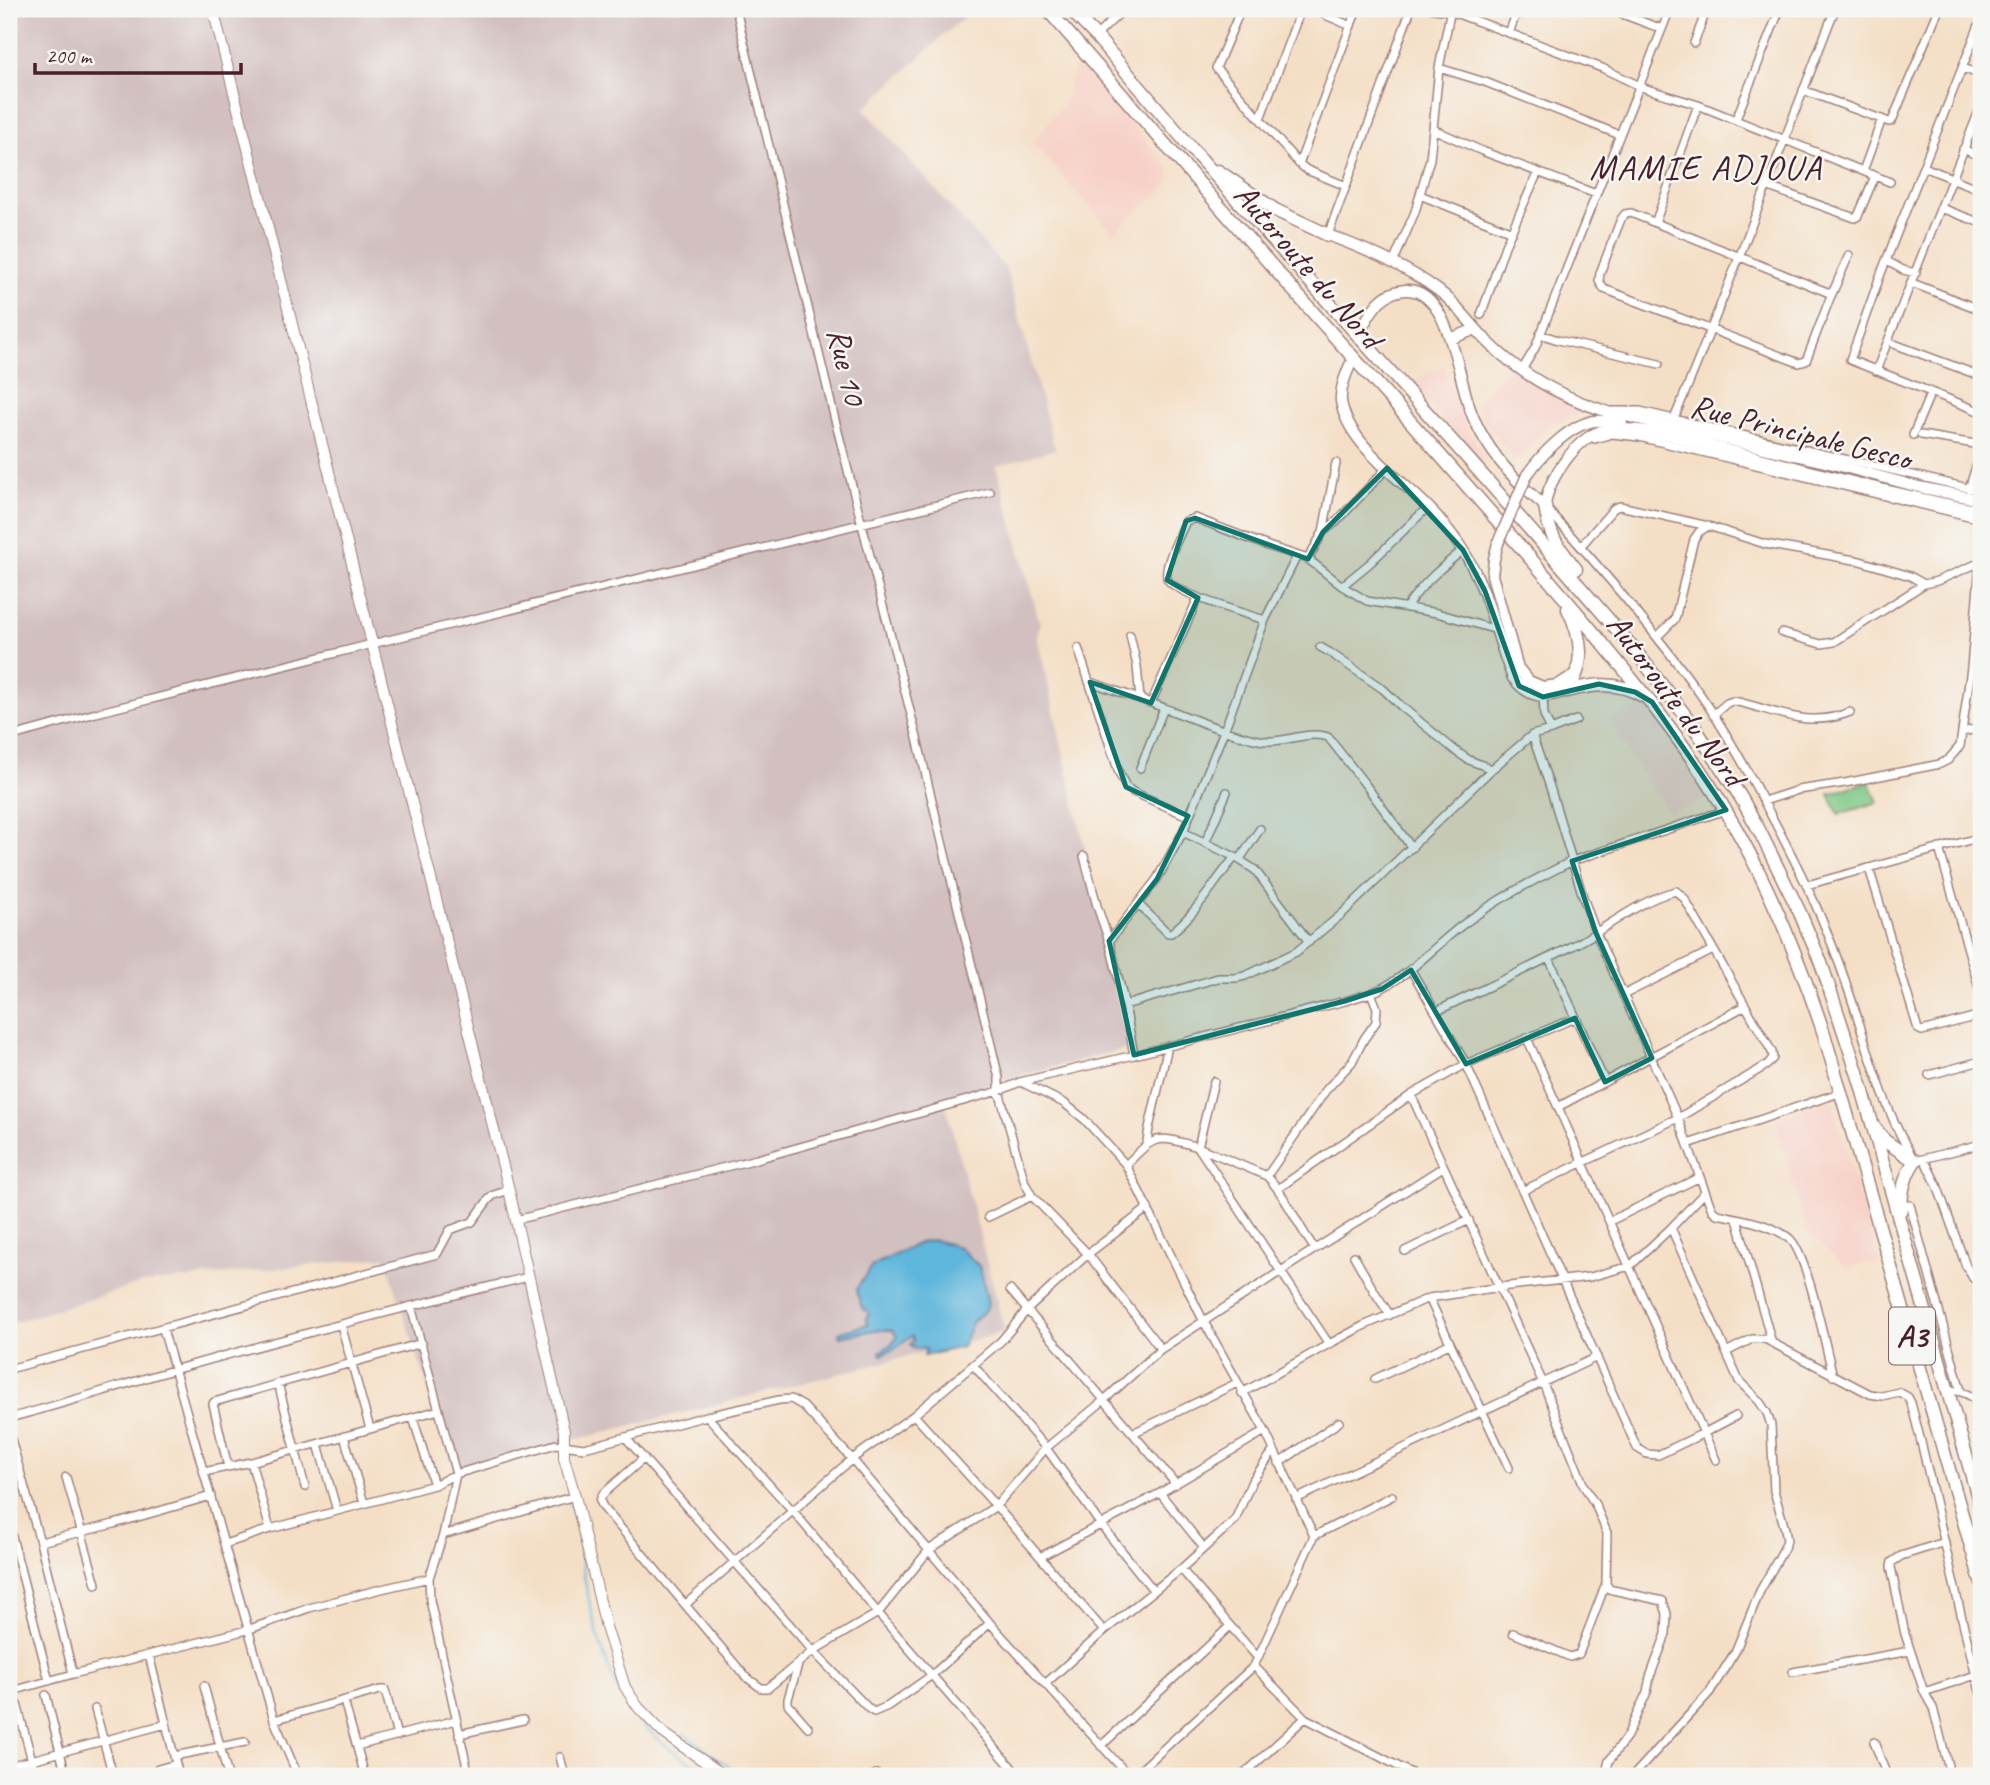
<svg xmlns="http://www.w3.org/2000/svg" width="1990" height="1785" font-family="Caveat,sans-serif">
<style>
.built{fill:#f7d1c7}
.industrial{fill:#d2bfc0}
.green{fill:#7ec885;stroke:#647458;stroke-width:2}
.water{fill:#5fb6dc;stroke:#546a84;stroke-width:2}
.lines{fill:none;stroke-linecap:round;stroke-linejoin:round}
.stream{stroke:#5fb6dc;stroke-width:2}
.street-casing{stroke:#9f7f78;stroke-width:10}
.secondary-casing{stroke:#9f7f78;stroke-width:12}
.primary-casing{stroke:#9f7f78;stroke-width:13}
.highway-casing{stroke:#9f7f78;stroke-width:15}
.street{stroke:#fff;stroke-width:7}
.secondary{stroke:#fff;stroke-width:10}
.primary{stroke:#fff;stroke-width:10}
.highway{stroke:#fff;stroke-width:12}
.primary-bridge-casing{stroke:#9f7f78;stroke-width:13;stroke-linecap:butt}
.primary-bridge{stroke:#fff;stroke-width:10}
.marked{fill:#0f766e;fill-opacity:0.2;stroke:#0f766e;stroke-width:5;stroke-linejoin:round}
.labels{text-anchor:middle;stroke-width:5;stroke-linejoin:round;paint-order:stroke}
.shield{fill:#f6f6f2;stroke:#7e6067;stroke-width:2}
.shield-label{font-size:32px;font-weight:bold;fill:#4a1f2b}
.street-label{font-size:33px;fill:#4a1f2b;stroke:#f6f6f2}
.neighbourhood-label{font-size:35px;letter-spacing:2px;fill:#4a1f2b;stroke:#f6f6f2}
</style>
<rect width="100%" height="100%" fill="#f6f6f2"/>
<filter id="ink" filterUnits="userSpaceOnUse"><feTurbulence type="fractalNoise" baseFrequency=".0143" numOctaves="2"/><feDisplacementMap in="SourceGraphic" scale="14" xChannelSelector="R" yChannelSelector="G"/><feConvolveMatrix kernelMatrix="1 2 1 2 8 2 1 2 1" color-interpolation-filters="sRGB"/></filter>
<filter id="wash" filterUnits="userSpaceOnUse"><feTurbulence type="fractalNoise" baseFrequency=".00686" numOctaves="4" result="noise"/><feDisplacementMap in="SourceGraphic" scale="28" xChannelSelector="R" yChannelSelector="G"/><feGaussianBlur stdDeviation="1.57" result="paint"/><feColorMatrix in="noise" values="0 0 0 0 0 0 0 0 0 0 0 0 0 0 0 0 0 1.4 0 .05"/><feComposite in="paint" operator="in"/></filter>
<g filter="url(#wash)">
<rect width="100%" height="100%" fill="#f4dfc6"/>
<path class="built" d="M1076 62 1169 168 1168 184 1113 233 1032 142 1063 106Z
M1444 365 1455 402 1485 461 1480 463 1410 382Z
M1510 365 1583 408 1584 413 1548 426 1516 461 1482 418 1477 404Z
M1646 705 1709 798 1669 814 1607 718Z
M1831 1100 1880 1266 1866 1263 1847 1269 1805 1229 1775 1119 1776 1117Z"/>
<path class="industrial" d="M9 9H972L864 109 1006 269 1055 449 996 466 1040 624 1037 635 1113 975 1124 1028 1126 1049 1013 1077 944 1098 1005 1332 582 1438 454 1467 385 1257 142 1283 9 1324Z"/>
<path class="green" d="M1869 781 1878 802 1839 814 1829 794Z"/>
<path class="water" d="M934 1240 959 1247 979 1266 982 1275 988 1303 986 1310 973 1321 962 1347 924 1356 926 1349 913 1348 910 1344 914 1340 912 1336 896 1348 881 1355 880 1352 892 1344 897 1337 892 1330H874L840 1337 839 1333 868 1324 866 1318 869 1315 866 1309 863 1310C850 1279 861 1289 872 1266L921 1242Z"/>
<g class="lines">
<path class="stream" d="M569 1502C573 1512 576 1522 578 1533 580 1543 580 1554 582 1565 590 1610 604 1675 632 1712 653 1740 683 1758 712 1776
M684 1733 708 1752 744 1776"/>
</g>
</g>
<g filter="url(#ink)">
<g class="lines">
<g class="street-casing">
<path id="street" d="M736 9 835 420 916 734 999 1078V1091L1025 1183 1032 1196 1088 1254 1161 1349
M1241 9 1216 68 1260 119 1301 9
M1311 9 1351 26
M1433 9 1450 11 1602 68 1644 88 1698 105 1890 182
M1609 9 1662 29
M1767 9 1778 14
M1981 20 1880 276 1850 360 1981 412
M1509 33 1518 9
M1096 36 1124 9
M1694 43 1707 9
M1439 68 1485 82 1620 135
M1963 68 1981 75
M1803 90 1889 122 1892 121 1939 9
M1260 119 1299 164 1307 170 1346 186
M1736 119 1780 9
M1433 129 1482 151 1596 194
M1963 149 1981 157
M1299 164 1357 9
M1924 167 1981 190
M1863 171 1882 119
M1766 186 1855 218 1858 216 1875 176
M1420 195 1512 232
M1941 208 1981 223
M1655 223 1698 105
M1328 235 1411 9
M1887 261 1903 270 1916 273
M1393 263 1415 212 1430 159 1439 68 1451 9
M1912 283 1981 310
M1832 294 1631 213 1625 214 1621 219 1600 273 1599 281 1604 289 1799 363 1806 361 1830 298 1832 294 1849 255
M1481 315 1505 246 1538 172
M1540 334 1558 340 1659 364
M1894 344 1975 374 1978 373 1981 367
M1522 370 1535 348 1670 9
M1876 371 1981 106
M1613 411H1640L1981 491
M1674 419C1731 284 1781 146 1835 9
M1913 435 1931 392
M1921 435 1981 445
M1595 439 1612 434 1639 437 1981 519
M1969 489 1981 451
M1547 509C1601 568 1653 629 1700 694 1724 728 1745 766 1765 804 1784 840 1803 875 1819 913 1837 954 1851 996 1864 1038 1878 1081 1891 1123 1915 1161L1981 1144
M1323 532 1337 521 1387 468
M1581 546 1614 508 1620 506 1708 526 1765 544 1860 561 1910 576 1924 584
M1308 559 1323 532 1336 463
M1342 586 1370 563 1428 507
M1407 606C1422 584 1442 567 1463 550
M1265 620C1249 615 1170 592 1167 578 1164 564 1180 535 1186 521L1195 518 1268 546 1308 559 1342 586 1367 601 1437 613 1497 630
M1782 633 1821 644 1834 642 1924 584 1937 581 1981 562
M1130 635 1137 666 1140 699
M1657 637 1675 619 1694 539 1699 532 1708 526
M1320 647 1329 652 1383 689 1402 707 1457 752 1469 760 1492 769
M1078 648 1119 773 1126 787 1133 792 1188 816
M1090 682C1111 689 1131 696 1151 703 1187 716 1221 732 1259 740 1282 745 1305 730 1328 737L1365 784 1412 848
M1151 703 1198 598
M1713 715 1727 703 1733 701C1774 709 1806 730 1850 712
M1551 730 1576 720
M1962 732 1981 728
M1532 735 1550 787 1583 897 1596 933 1678 1118 1712 1210 1717 1214C1741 1219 1769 1223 1789 1238 1807 1252 1826 1349 1833 1376
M9 737 96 713 372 644 990 492
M1140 768 1164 708
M1764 801 1798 790 1845 783 1940 764 1948 760 1960 746 1971 668 1980 563
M1183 832 1235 857 1255 870 1309 942
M1205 843 1227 792
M1939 848 1981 995
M1084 856 1097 906 1109 941 1125 1005 1134 1055
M1240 859 1260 829
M1869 868 1918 1029 1922 1031 1981 1015
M1807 885 1981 837
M1138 904 1168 933H1171C1198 912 1213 883 1235 857
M1109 941 1157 879 1183 832 1224 731 1265 620 1297 556
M1549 958 1605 1082
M1411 970 1466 1064 1637 1448 1647 1454 1658 1455 1704 1433 1736 1416
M1623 995 1713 950
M1125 1005 1218 978H1236L1245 976 1296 952 1342 914 1492 769 1532 735 1551 730 1544 715 1543 697
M1437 1011C1485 988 1534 966 1582 941 1612 924 1642 899 1676 891L1684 898 1772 1052 1773 1058 1767 1065 1678 1118 1522 1191
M1527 1038 1716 1460
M1929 1075 1981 1061
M1214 1081 1198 1147 1267 1176
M1021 1082 1064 1103 1084 1119 1126 1165 1204 1322 1265 1431 1314 1536
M1411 1095 1543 1383 1584 1486 1596 1506 1607 1533 1606 1583 1579 1654 1570 1657 1513 1633
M1558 1107 1745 1006
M1147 1143 1149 1128 1168 1046
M1688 1144 1842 1092
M1924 1159 1937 1185 1966 1266 1973 1278 1981 1282
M1126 1165C1156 1134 1156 1135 1198 1147L1329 1344
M1443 1167 1315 1249C1297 1225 1287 1197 1267 1176L1326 1090 1352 1062 1364 1039 1376 1022 1377 1008 1371 993C1407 979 1431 949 1461 926 1495 900 1534 880 1572 861L1726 810
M1279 1188 1411 1095 1466 1064 1575 1018
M1910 1205 1961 1391
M988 1217 1032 1196
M1737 1219 1772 1343
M516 1220 757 1159 999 1091 1020 1082 1134 1055 1345 1001 1371 993
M1610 1221 1700 1177
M1405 1251 1469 1220
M1354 1256 1374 1291 1390 1315
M1010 1290 1176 1484
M1429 1298 1509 1468
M411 1306 456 1474 443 1535 429 1578 430 1600 469 1776
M341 1325 370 1429
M163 1329 274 1720 298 1776
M1726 1352 1752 1339H1765L1870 1394 1882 1396 1899 1392 1908 1397 1911 1403C1937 1500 1955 1598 1981 1695
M973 1365 1046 1448 1101 1525 1154 1591
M9 1369 437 1254 450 1230 472 1222 489 1199 494 1195 509 1190
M1375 1379 1449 1344
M278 1383 305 1487
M1948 1390C1963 1391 1971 1394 1981 1406
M1242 1393 1329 1344 1363 1326 1429 1298 1500 1287 1590 1277 1630 1266 1671 1228 1705 1192
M914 1415 996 1506 1104 1631
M707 1416 793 1511 878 1613 1019 1776
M9 1418C64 1404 118 1386 173 1370 290 1337 409 1306 528 1277
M413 1418 434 1485
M9 1432 40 1542 73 1674
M1133 1433 1237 1383
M344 1436 364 1503
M625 1437 813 1651 869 1709 874 1712 888 1706 932 1675 990 1623
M318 1444 337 1511
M644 1458 602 1495 600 1501 603 1507 745 1676 761 1688H768L813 1651 878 1613 929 1550 996 1506 1046 1448 1103 1401 1161 1349 1315 1249
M251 1462 270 1529
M1279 1463 1339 1422
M228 1467 213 1404 214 1402 422 1343
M204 1472 251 1462 439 1410
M66 1477 96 1584
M1160 1493 1204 1548
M1296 1499 1597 1357
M9 1525 49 1681
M443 1535 575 1496
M40 1542 114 1524 211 1496
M225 1544 270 1529 434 1485 456 1474 556 1444 584 1448 707 1416 779 1400 791 1399 803 1406 852 1459 990 1623 1129 1776
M1040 1557 1160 1493 1265 1431
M1181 1569 1258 1658
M686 1604 852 1459 914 1415 973 1365 1001 1341 1027 1310 1088 1254 1148 1208
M149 1655 179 1776
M798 1665 788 1699V1704L808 1727
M1254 1666 1305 1718 1417 1776
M1793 1672 1910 1651
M1045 1684 1104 1631 1181 1569 1235 1520 1252 1481 1274 1450
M204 1686 228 1776
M9 1692 73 1674 247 1630 309 1608 377 1590 429 1578
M1924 1692 1976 1675
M46 1695 66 1776
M344 1701 365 1776
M17 1704 36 1776
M95 1709 113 1776
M274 1720 380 1690H385L397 1736
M459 1734 523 1720
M1874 1742 1887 1776
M357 1746 456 1720
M1101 1746 1230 1626
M174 1756 245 1742
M560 1757 565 1776
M9 1766 166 1724
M158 1769 176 1764
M873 1776 876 1774
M1134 1776 1254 1666 1314 1536 1392 1496
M1242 1776 1305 1718
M1605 1776 1609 1761 1627 1736 1647 1692 1650 1677 1666 1634 1667 1614 1663 1601 1613 1590 1609 1589 1606 1583
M1633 1776 1710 1692 1735 1652 1760 1591 1783 1550 1787 1541 1785 1529 1774 1491 1771 1425 1767 1413 1759 1401 1739 1381 1671 1228
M1944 1776 1948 1772V1766L1933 1708 1924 1692 1905 1634 1891 1567 1892 1562 1901 1556 1945 1542"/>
</g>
<g class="secondary-casing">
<path id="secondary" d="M213 9 509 1190 564 1431V1458L575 1496 606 1627 625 1687 638 1707 662 1732 725 1776"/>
</g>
<g class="primary-casing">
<path id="primary" d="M1328 235C1367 250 1406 266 1439 291 1458 305 1471 325 1488 342 1521 375 1564 398 1608 412L1829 463 1919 487 1981 500
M1363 326C1373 308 1382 292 1405 290 1452 287 1458 387 1474 419 1490 454 1515 482 1545 506
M1450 339 1476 329
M1350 365C1345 377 1340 389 1341 401 1347 443 1401 479 1428 507 1441 520 1452 534 1462 549 1489 590 1495 634 1513 678 1529 698 1542 699 1566 691
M1527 475C1541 455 1570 424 1595 421 1604 420 1614 422 1622 424
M1545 506C1548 479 1577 436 1605 430 1634 424 1686 440 1715 447 1804 468 1892 495 1981 511
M1498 543 1494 559 1492 575 1518 668 1529 681 1543 687 1558 685 1574 675"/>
</g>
<g class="highway-casing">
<path id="highway" d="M1047 9C1160 138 1272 268 1387 395 1453 470 1519 544 1584 621 1634 681 1684 741 1724 808 1767 879 1798 956 1824 1034L1981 1581
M1070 9 1096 36 1191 148 1486 479 1634 649 1695 728 1740 796 1758 828 1800 913 1821 963 1833 999 1860 1081 1981 1508
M1218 171 1275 210 1328 235
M1545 506C1550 538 1556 544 1576 569
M1566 691C1587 666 1582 637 1568 609
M1566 691C1593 684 1619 681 1643 696
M1875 1128 1885 1141 1915 1161C1905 1175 1901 1193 1901 1210"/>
</g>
<use href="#street" class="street"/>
<use href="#secondary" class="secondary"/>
<use href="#primary" class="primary"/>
<use href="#highway" class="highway"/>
<g class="primary-bridge-casing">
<path id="primary-bridge" d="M1498 543 1527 475"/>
</g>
<use href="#primary-bridge" class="primary-bridge"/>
</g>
</g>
<path class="marked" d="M1387 468 1463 550 1485 591 1519 686 1543 697 1599 684 1635 692 1652 702 1726 810 1572 861 1596 933 1652 1058 1605 1082 1575 1018 1466 1064 1411 970 1382 989 1345 1001 1134 1055 1109 941 1157 879 1188 816 1126 787 1090 682 1151 703 1198 598 1167 580 1186 521 1195 518 1308 559 1323 532Z"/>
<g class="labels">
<rect class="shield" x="1889" y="1307.5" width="46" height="57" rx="5"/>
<g class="shield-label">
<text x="1912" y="1347">A3</text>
</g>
<g class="street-label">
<text transform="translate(1309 265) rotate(49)" y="12">Autoroute du Nord</text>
<text transform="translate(848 366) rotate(77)" y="12">Rue 10</text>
<text transform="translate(1801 431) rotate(14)" y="12">Rue Principale Gesco</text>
<text transform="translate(1677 699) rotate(53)" y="12">Autoroute du Nord</text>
</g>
<g class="neighbourhood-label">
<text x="1706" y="179">MAMIE ADJOUA</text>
</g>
</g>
<rect width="1990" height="1785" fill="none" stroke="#f6f6f2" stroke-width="35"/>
<path d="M35 63v10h206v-10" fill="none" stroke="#4a1f2b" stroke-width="3.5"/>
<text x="46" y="63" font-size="21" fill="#4a1f2b" stroke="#f6f6f2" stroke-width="5" paint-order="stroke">200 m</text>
</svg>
